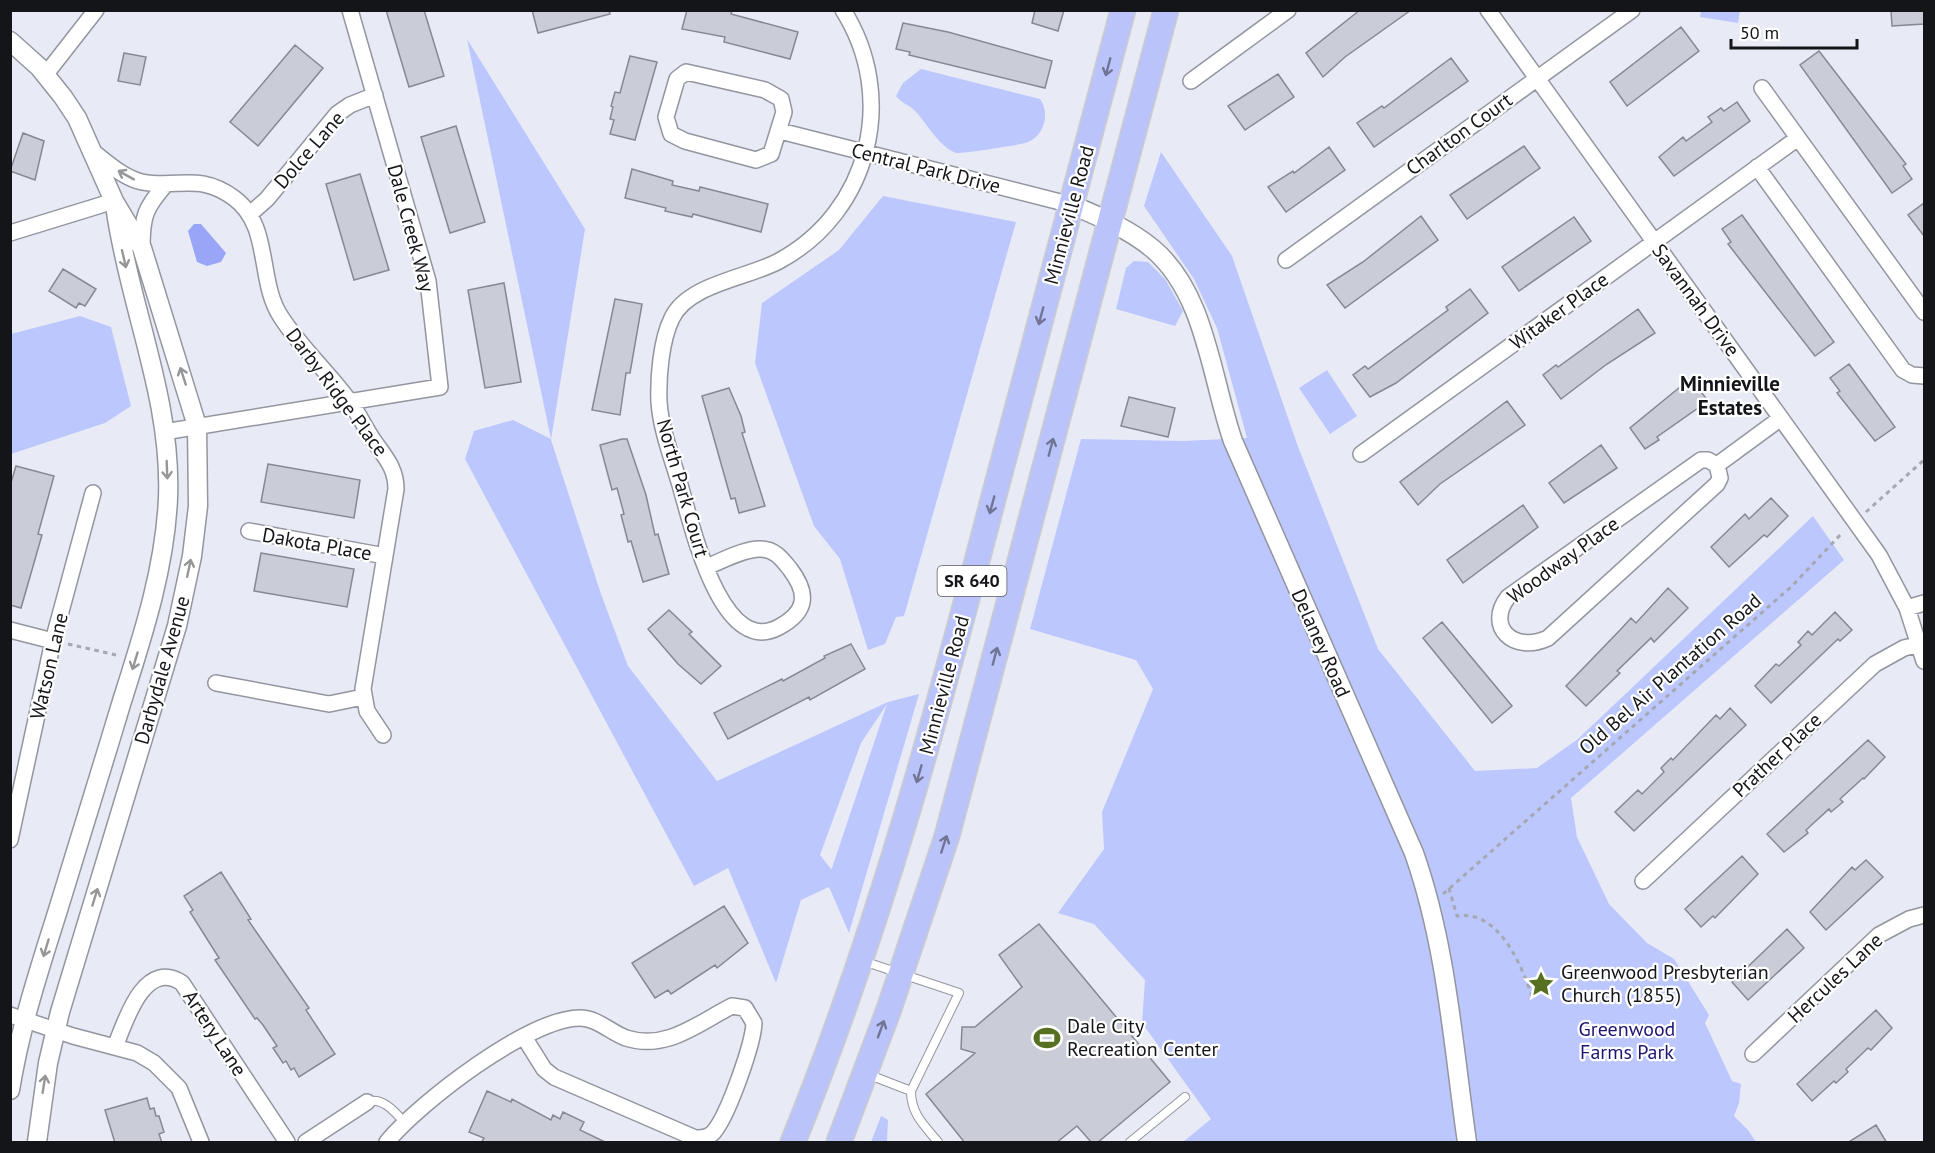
<svg xmlns="http://www.w3.org/2000/svg" width="1935" height="1153" font-family="'PT Sans',sans-serif">
<style>
.green{fill:#bcc7fd;fill-rule:evenodd}
.water{fill:#99a6f7}
.building{fill:#caccd7;stroke:#868892;stroke-width:1.5}
.lines{fill:none;stroke-linecap:round;stroke-linejoin:round}
.service-casing{stroke:#93959f;stroke-width:10}
.minor-casing{stroke:#93959f;stroke-width:18}
.tertiary-casing{stroke:#93959f;stroke-width:21}
.primary-casing{stroke:#cbcccc;stroke-width:27}
.path{stroke:#a5a8b0;stroke-width:3;stroke-dasharray:4.5 4.5;stroke-linecap:butt}
.service{stroke:#fff;stroke-width:8}
.minor{stroke:#fff;stroke-width:15}
.tertiary{stroke:#fff;stroke-width:18}
.primary{stroke:#bbc3fb;stroke-width:24}
.oneway{stroke:#707595}
.oneway2{stroke:#959698}
.labels{text-anchor:middle;stroke-width:4.5;stroke-linejoin:round;paint-order:stroke}
.shield{fill:#fff;stroke:#5a5b5e;stroke-width:1.5}
.shield-label{font-size:18px;font-weight:bold;fill:#141519}
.street-label{font-size:20px;fill:#141519;stroke:#fff}
.poi-label{font-size:20px;fill:#141519;stroke:#fff;text-anchor:start}
.park-label{font-size:20px;fill:#1d1470;stroke:#fff}
.neighbourhood-label{font-size:21px;font-weight:bold;fill:#141519;stroke:#fff}
</style>
<rect width="100%" height="100%" fill="#e8ebf5"/>
<path class="green" d="M1701 11H1740L1738 23 1700 17Z
M467 39 585 229 551 440 601 594 628 666 717 781 888 702 919 694 849 933 829 887 801 900 776 983 728 868 694 886 465 459 474 431 513 420 551 439ZM887 704 832 868 831 869 820 855 861 743Z
M921 69 1040 99C1050 112 1045 135 1028 142 1023 145 960 154 956 153 938 146 927 123 914 110 908 104 901 103 896 96L903 83Z
M1161 152 1232 256 1297 444 1378 649 1475 771 1537 768 1578 739 1813 516 1844 560 1571 798 1577 837 1609 904 1647 943 1674 959 1709 1015 1705 1023 1732 1081 1741 1084 1739 1103 1734 1116 1748 1130 1756 1142H1183L1211 1119 1142 1023 1145 980 1094 924 1058 913 1104 849 1102 812 1153 689 1136 660 1030 629 1081 439 1183 441 1247 438 1217 328 1194 279 1144 206Z
M883 196 1016 222 904 616 896 617 885 644 868 650 840 559 814 526 755 363 762 303 839 250Z
M1134 261 1148 262 1165 279 1183 311 1175 326 1116 309 1126 268Z
M80 316 111 327 131 406 105 423 11 454V334Z
M1327 370 1357 416 1330 434 1299 388Z
M881 1116 888 1120 887 1142H871Z"/>
<path class="water" d="M194 224H201L226 253 221 262 207 266 197 262 188 231Z"/>
<path class="building" d="M386 10H424L444 76 409 87Z
M532 10H609L610 14 538 33Z
M687 10H732L731 14 798 32 790 59 724 42 725 37 682 29Z
M1035 10H1064L1058 31 1032 23Z
M1360 10H1411L1345 57 1323 77 1306 53Z
M1891 10H1924V24L1892 26Z
M903 23 948 32 1052 61 1045 88 909 55 910 52 896 49Z
M1681 27 1699 51 1627 106 1610 82Z
M295 45 323 68 258 146 230 122Z
M1819 51 1906 164 1903 166 1912 179 1892 193 1800 65Z
M124 53 146 57 140 85 118 81Z
M630 56 657 62 635 140 610 134 614 120 610 119 613 107 611 106 615 92 620 93Z
M1451 58 1468 81 1374 147 1357 123 1382 106 1384 108Z
M1278 74 1294 97 1245 130 1228 106Z
M1737 102 1750 121 1674 176 1659 157 1683 137 1686 141 1712 122 1708 117 1721 108 1724 111Z
M456 126 485 222 450 233 421 137Z
M23 133 44 141 35 180 10 171Z
M1524 146 1540 168 1467 219 1450 195Z
M1329 147 1345 170 1286 212 1268 187 1293 171 1294 173Z
M632 169 673 181 672 185 699 191 700 187 768 204 761 232 693 214 692 217 665 211 666 208 625 198Z
M360 174 389 270 354 280 326 184Z
M1924 203V236L1908 215Z
M1742 215 1834 342 1815 356 1728 244 1731 242 1722 229Z
M1421 216 1438 240 1345 308 1327 285 1363 262Z
M1574 217 1591 241 1519 291 1502 267Z
M63 269 96 289 85 306 79 303 76 308 49 291Z
M504 283 521 382 485 388 468 290Z
M1470 289 1488 313 1396 383 1370 397 1353 375 1365 366 1368 369 1448 310 1446 307Z
M615 299 642 304 630 373H626L620 415 592 410Z
M1638 309 1655 333 1607 364 1561 399 1543 375 1556 365 1558 367Z
M1849 364 1895 427 1875 441 1837 393 1840 391 1830 378Z
M1691 378 1708 401 1657 437 1659 440 1645 449 1630 428Z
M729 388 741 416 745 432 742 433 765 506 739 513 735 498 731 499 702 396Z
M1129 397 1175 408 1168 437 1121 426Z
M1507 401 1525 425 1440 484 1418 505 1400 482Z
M622 439H627L646 495 655 535 658 534 669 574 643 582 631 541 628 542 625 530 621 515 624 514 617 488 612 490 600 445Z
M1601 445 1617 468 1564 503 1549 483Z
M268 464 360 480 354 518 261 502Z
M16 466 54 476 38 534 42 535 21 608 10 605V486Z
M1771 498 1788 516 1767 537 1764 535 1729 567 1711 547 1745 514 1749 519Z
M1523 505 1538 527 1463 583 1447 560Z
M261 553 354 569 347 607 254 591Z
M1668 588 1688 608 1654 642 1651 638 1617 671 1620 673 1586 706 1566 686 1621 629 1631 618 1636 623Z
M669 610 692 632 689 634 721 666 701 684 678 664 648 629Z
M1835 612 1852 630 1840 641 1838 639 1771 703 1755 686 1776 664 1779 666 1801 645 1798 642 1808 631 1812 635Z
M1442 622 1512 706 1492 723 1423 638Z
M851 644 865 669 810 700 809 697 728 739 714 713 782 679 783 681 825 658 824 656Z
M1730 708 1746 725 1634 831 1615 812 1638 790 1642 794 1664 772 1661 768 1671 758 1673 760 1716 715 1720 719Z
M1868 740 1885 757 1864 779 1863 778 1840 799 1843 802 1831 812 1829 809 1806 830 1808 833 1784 852 1767 834Z
M1742 856 1758 874 1715 918 1713 916 1701 927 1685 909Z
M1866 860 1883 877 1826 930 1810 912 1852 867 1855 870Z
M221 872 251 919 248 920 309 1008 306 1010 335 1054 299 1077 294 1068 291 1070 286 1061 283 1063 273 1048 277 1046 263 1025 257 1018 255 1019 215 960 219 958 190 912 193 910 184 896Z
M724 906 748 943 717 968 715 965 671 994 668 990 655 998 632 963Z
M1039 924 1170 1082 1097 1143H1092L1077 1126 1056 1143H965L926 1094 975 1053 961 1049 962 1027H975L1022 987 999 955Z
M1787 929 1804 948 1748 1000 1732 982Z
M1876 1010 1892 1028 1871 1050 1868 1048 1846 1069 1848 1072 1836 1083 1834 1081 1812 1101 1797 1084Z
M487 1091 511 1102 512 1099 551 1120 553 1115 560 1119 563 1112 584 1122 580 1130 607 1143H481L484 1138 469 1132Z
M147 1098 150 1109 154 1108 156 1116H159L164 1132 159 1134 162 1143H115L105 1110Z
M1876 1125 1887 1143H1847Z"/>
<g class="lines">
<g class="service-casing">
<path id="service" d="M863 961 959 993 911 1091 867 1074
M911 1091C911 1114 924 1125 938 1142
M367 1102C382 1096 395 1112 405 1123
M1130 1142 1185 1097"/>
</g>
<g class="minor-casing">
<path id="minor" d="M1488 10 1879 555 1907 608 1924 661
M686 72 765 90 781 99 784 112 771 154 756 160 685 141 671 134 666 117 677 79Z
M46 74 96 10
M1191 81 1288 10
M1762 88 1924 312
M780 131 1072 205
M92 151C107 162 123 178 142 182 178 189 199 172 234 198 272 226 257 281 281 317 301 348 329 373 350 402 359 414 365 428 374 441 385 457 396 468 396 489L363 689 367 711 383 735
M1757 167 1903 370 1912 375 1924 376
M250 214 267 199 337 114 350 105 375 95
M10 233 114 201
M142 248C142 216 145 208 166 184
M1286 260 1632 10
M164 432 440 387 428 281 350 10
M1361 454 1798 138
M1701 460H1708L1717 465 1720 478 1717 484 1548 638C1514 654 1485 627 1508 597Z
M1717 465 1781 418
M249 531 385 556
M706 567C722 561 743 549 760 549 775 549 782 559 790 569 809 594 807 612 779 627 721 659 691 522 680 485 672 458 661 430 659 402 658 377 661 340 672 318 688 284 748 278 779 261 870 212 898 97 843 10
M1907 608 1924 603
M10 630 53 641
M216 683 329 704 363 697
M10 840 53 641 93 493
M1643 881 1875 664 1904 648 1920 644
M10 1015 73 1036 137 1053 154 1063 179 1088 201 1142
M115 1047C125 1022 144 958 182 983L287 1142
M1753 1054 1879 935 1909 919 1924 915
M306 1142 367 1102
M387 1142C419 1103 529 1018 580 1018 597 1018 610 1032 626 1038 667 1051 698 1023 732 1006L745 1008 754 1023C753 1045 729 1111 716 1129 711 1137 704 1138 695 1138L554 1077 544 1069 524 1037"/>
</g>
<g class="tertiary-casing">
<path id="tertiary" d="M10 41 39 67 63 97 77 118 114 201 142 248 197 426 198 506 192 556 177 626 60 1012 48 1063 37 1142
M1072 205C1100 217 1129 229 1153 249 1206 294 1211 378 1233 441L1414 853C1447 947 1453 1045 1467 1142
M10 1090C20 1028 39 970 58 910 79 841 101 771 122 701 143 635 165 568 168 498 172 399 130 308 116 212"/>
</g>
<g class="primary-casing">
<path id="primary" d="M793 1142C879 931 938 712 995 492 1037 331 1081 171 1123 10
M839 1142 889 1009 947 836 1166 10"/>
</g>
<path class="path" d="M1866 512 1924 460
M68 644 116 655
M1449 888 1457 916C1498 909 1522 965 1532 997
M1443 894 1792 586 1843 532"/>
<use href="#service" class="service"/>
<use href="#minor" class="minor"/>
<use href="#tertiary" class="tertiary"/>
<use href="#primary" class="primary"/>
</g>
<defs><path id="oneway-shaft" d="M-6 0H5M1.5-3L5.5 0L1.5 3" fill="none" stroke-width="1.6" stroke-linecap="round" stroke-linejoin="round" transform="scale(1.5)"/></defs>
<g class="oneway">
<use href="#oneway-shaft" transform="translate(1108 67) rotate(105)"/>
<use href="#oneway-shaft" transform="translate(1041 316) rotate(105)"/>
<use href="#oneway-shaft" transform="translate(1051 447) rotate(-75)"/>
<use href="#oneway-shaft" transform="translate(992 505) rotate(105)"/>
<use href="#oneway-shaft" transform="translate(995 656) rotate(-75)"/>
<use href="#oneway-shaft" transform="translate(919 774) rotate(106)"/>
<use href="#oneway-shaft" transform="translate(944 844) rotate(-72)"/>
<use href="#oneway-shaft" transform="translate(881 1029) rotate(-70)"/>
</g>
<g class="oneway2">
<use href="#oneway-shaft" transform="translate(126 175) rotate(-151)"/>
<use href="#oneway-shaft" transform="translate(124 259) rotate(77)"/>
<use href="#oneway-shaft" transform="translate(183 376) rotate(-108)"/>
<use href="#oneway-shaft" transform="translate(167 470) rotate(88)"/>
<use href="#oneway-shaft" transform="translate(189 568) rotate(-78)"/>
<use href="#oneway-shaft" transform="translate(135 661) rotate(107)"/>
<use href="#oneway-shaft" transform="translate(95 897) rotate(-73)"/>
<use href="#oneway-shaft" transform="translate(46 948) rotate(107)"/>
<use href="#oneway-shaft" transform="translate(44 1084) rotate(-81)"/>
</g>
<defs>
<g id="sight-bare" transform="scale(2.07)"><path d="M0-6L1.8-2.2L6-1.7L2.9 1.2L3.7 5.4L0 3.3L-3.7 5.4L-2.9 1.2L-6-1.7L-1.8-2.2Z" fill="#566f21" stroke="#fff" stroke-width="2.5" paint-order="stroke"/></g>
<g id="stadium-bare" transform="scale(2.07)"><path d="M0-5a6.5 5 0 1 0 0 10a6.5 5 0 1 0 0-10ZM-3.5-1.8h7v3.6h-7Z" fill="#566f21" stroke="#fff" stroke-width="2.5" paint-order="stroke"/></g>
</defs>
<g fill-rule="evenodd">
<use href="#sight-bare" x="1541" y="984"/>
<use href="#stadium-bare" x="1047" y="1038"/>
</g>
<g class="labels">
<rect class="shield" x="937.5" y="566" width="69" height="30" rx="4.5"/>
<g class="shield-label">
<text x="972" y="587">SR 640</text>
</g>
<g class="street-label">
<text transform="translate(1459 134) rotate(-36)" y="7">Charlton Court</text>
<text transform="translate(309 150) rotate(-49)" y="7">Dolce Lane</text>
<text transform="translate(926 168) rotate(14)" y="7">Central Park Drive</text>
<text transform="translate(1069 215) rotate(-75)" y="7">Minnieville Road</text>
<text transform="translate(411 228) rotate(75)" y="7">Dale Creek Way</text>
<text transform="translate(1696 300) rotate(54)" y="7">Savannah Drive</text>
<text transform="translate(1559 311) rotate(-36)" y="7">Witaker Place</text>
<text transform="translate(337 392) rotate(53)" y="7">Darby Ridge Place</text>
<text transform="translate(683 488) rotate(74)" y="7">North Park Court</text>
<text transform="translate(317 544) rotate(10)" y="7">Dakota Place</text>
<text transform="translate(1563 560) rotate(-36)" y="7">Woodway Place</text>
<text transform="translate(1321 643) rotate(66)" y="7">Delaney Road</text>
<text transform="translate(49 666) rotate(-77)" y="7">Watson Lane</text>
<text transform="translate(162 670) rotate(-74)" y="7">Darbydale Avenue</text>
<text transform="translate(1670 674) rotate(-41)" y="7">Old Bel Air Plantation Road</text>
<text transform="translate(944 685) rotate(-75)" y="7">Minnieville Road</text>
<text transform="translate(1777 755) rotate(-43)" y="7">Prather Place</text>
<text transform="translate(1835 978) rotate(-43)" y="7">Hercules Lane</text>
<text transform="translate(215 1033) rotate(57)" y="7">Artery Lane</text>
</g>
<g class="poi-label">
<text x="1561" y="979">Greenwood Presbyterian<tspan x="1561" dy="23">Church (1855)</tspan></text>
<text x="1067" y="1033">Dale City<tspan x="1067" dy="23">Recreation Center</tspan></text>
</g>
<g class="park-label">
<text x="1627" y="1036">Greenwood<tspan x="1627" dy="23">Farms Park</tspan></text>
</g>
<g class="neighbourhood-label">
<text x="1730" y="391">Minnieville<tspan x="1730" dy="24">Estates</tspan></text>
</g>
</g>
<rect width="1935" height="1153" fill="none" stroke="#141519" stroke-width="24"/>
<path d="M1731 39v9h126v-9" fill="none" stroke="#141519" stroke-width="3"/>
<text x="1740" y="39" font-size="18" fill="#141519" stroke="#ffffff" stroke-width="4.5" paint-order="stroke">50 m</text>
</svg>
